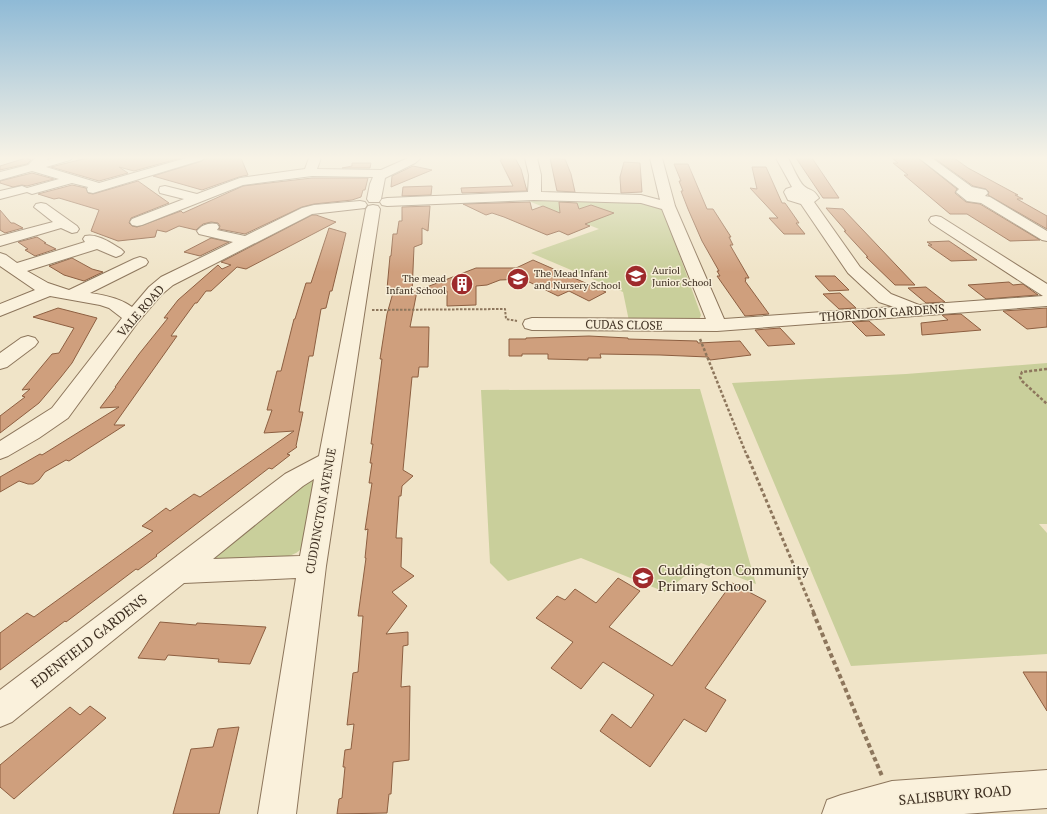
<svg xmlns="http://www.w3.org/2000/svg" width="1047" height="814" font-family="'PT Serif',serif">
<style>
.green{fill:#c9cf9b}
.building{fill:#cf9f7d;stroke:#8d5f41}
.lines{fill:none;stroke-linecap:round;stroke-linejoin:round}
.minor-casing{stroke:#8d765c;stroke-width:2}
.path-far3{stroke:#8d765c;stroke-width:2;stroke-dasharray:2.5 1.5;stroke-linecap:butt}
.path-far2{stroke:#8d765c;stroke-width:2.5;stroke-dasharray:3 2;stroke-linecap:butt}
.path-far1{stroke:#8d765c;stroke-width:3;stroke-dasharray:3.5 2.5;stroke-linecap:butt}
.path{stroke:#8d765c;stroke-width:4;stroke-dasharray:4.5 3;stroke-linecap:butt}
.minor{fill:#faf1dc;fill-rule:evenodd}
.labels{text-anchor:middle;stroke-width:3;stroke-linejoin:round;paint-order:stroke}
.far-poi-label{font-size:10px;fill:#3d2e20;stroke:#f7eed8;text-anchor:start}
.street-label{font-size:12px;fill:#3d2e20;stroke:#f7eed8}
.near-poi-label{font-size:14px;fill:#3d2e20;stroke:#f7eed8;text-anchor:start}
.near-street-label{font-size:14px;fill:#3d2e20;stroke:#f7eed8}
</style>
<rect width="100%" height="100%" fill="#f0e4c8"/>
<path class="green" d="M526 200 639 203 663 209 701 315 699 320 629 321 623 292 531 253 599 229Z
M1047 363V524H1039L1047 533V654L851 666 732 383 906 374Z
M700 389 756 584 701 563 665 592 581 558 508 581 490 563 481 390Z
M308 480H314L317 483 303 548 296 553 287 557 215 559 212 556Z"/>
<path class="building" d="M26 158 31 160 27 164 0 170V166Z
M87 158H181L134 171 119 167 128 173 99 181 51 167Z
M205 158H241L248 175 239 177 202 190 153 176 202 161Z
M501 158H515L521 169 527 191 462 193 461 188 513 186 500 160H502Z
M550 158 565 159 571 174 575 192 557 191Z
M796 158H812L839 198H823Z
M892 158H918L957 189 955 193 966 202 980 204 1040 240 1010 241 967 214H950L904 175H908L893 163H898Z
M934 158H954L968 168 1018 195H1015L1023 199H1017L1047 216V229L988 195 989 192 986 189 973 186Z
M624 162 640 163 642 192 621 193 620 177Z
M352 163H371L370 168H342L352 166Z
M674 164H688L707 209H713L731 237H729L733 245H730L749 278H745L746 280 745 281 769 314 745 316 717 276H720L717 271H719L702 241 688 209 681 191H683L679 181H681Z
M413 166 432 170 391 187 392 176Z
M752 167H766L782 203H785L790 210 799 223H796L805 234H784L769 218H778L750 188 757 189Z
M32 173 54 179 27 186 22 185 13 187 0 183V181Z
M312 178H368L365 190H363L361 197 352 200 314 204 302 207 245 234 219 229 220 226 218 223 211 222 203 224 196 230 179 226 166 232 157 230 155 237 118 241 91 231 99 210 59 198 54 199 38 194 72 185 86 188 88 193 93 194 138 181 169 203 131 218 129 223 132 226 137 227 181 211 183 213 243 186Z
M432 186 431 195 402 196 403 187Z
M530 202 532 210 543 206 560 213 559 202 577 203 579 209 591 205 614 213 585 224 590 226 568 235 559 231 547 235 504 217 492 213 486 215 463 204Z
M430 206 428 231 422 228V244L414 247 412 293 417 291 410 327H429L428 367H419L418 377H412L403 470 413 476 402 486 401 496H399L396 538H402L401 567 414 576 392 592 407 606 386 634 408 632V645L403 646 401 687 410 686 409 760 393 762 391 794H389L387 813 337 814 339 799 342 798 345 767H343L345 750 351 749 354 724 347 725 353 673 358 672 363 616H358L366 558H365L368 529 365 530 372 483H369L372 463H370L373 444H371L382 359H380L387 314 394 289H387L390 256H391L393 234H397L399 221H402V207Z
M826 208 843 209 915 285H895L866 257H868L844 231H846Z
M0 210 11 223H14L23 228 5 233 0 230Z
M312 215H316L336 222 246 269 237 267 211 291H206L197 303H195L171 336H177L114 425H125L69 461 66 460 45 472 39 480 33 484H28L19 481 0 492V477L40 454 42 455 119 407 100 408 116 387H115L139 354 168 318H164L178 300 218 265 222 269 231 265 221 262Z
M329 228 346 233 332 291H330L326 308 321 309 313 356H309L299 412H303L296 446 297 447 287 454 290 455 272 469 269 468 156 555 157 556 138 570 136 569 66 622 65 621 0 670V633L27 613 34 617 153 531 142 526 166 508 170 511 194 494 200 497 294 431 264 433 272 410H267L277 371H281L294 319H295L306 283H311Z
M37 237 46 243H44L56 249 35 256 25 250 28 249 18 242Z
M211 238 229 242 200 256 184 252Z
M949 241 977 260 951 261 928 245H932L927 242Z
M72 258 92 269 103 272 84 281 64 275 49 266Z
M533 260 606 292 589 301 569 291 558 296 523 279 500 280 487 285 476 286V305L447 306V291L420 292 419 290 476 268H516Z
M815 276H835L849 290 829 291Z
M1009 282 1013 285 1023 284 1038 295 986 299 968 285Z
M926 287 945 302 926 303 908 288Z
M840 293 856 308 839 309 823 294Z
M58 308 97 318 72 363 61 377 39 403 0 433V416L25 397 22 396 30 389 22 390 52 354 59 353 74 328 33 317Z
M1047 308V327L1027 329 1003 311Z
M961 314 981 330 922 335 921 323 948 320 942 315Z
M869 321 885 335 866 336 852 322Z
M780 328 795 344 768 346 755 330Z
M589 336 628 338V339L697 341 698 343 740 341 751 355 710 360 708 357 660 355 600 354 601 358H588V360L548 359V354H522V356H509V339H526V338Z
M618 578 640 591 609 627 672 666 732 583 766 601 705 688 726 700 706 732 684 719 650 767 600 731 612 714 631 728 654 695 603 662 581 689 551 668 573 642 536 618 557 596 565 600 575 589 596 603Z
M160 622 196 625 197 623 266 627 250 664 218 662 219 659 168 655 165 660 138 658Z
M1023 672H1047V711Z
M90 706 106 718 14 799 0 787V765L70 707 80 715Z
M239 727 219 814H173L191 749 213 747 218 729Z"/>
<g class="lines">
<g class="minor-casing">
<path id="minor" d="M35 158H48L47 160 53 158H72L70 160 46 167 99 183 186 158H204L202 160 93 193 88 192 87 189 88 187 72 183 32 194 27 192 0 199V191L22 186 27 188 59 179 32 171 0 180V172L28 165Z
M309 158H321L317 169 381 170 408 158H421L415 163 385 178 381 199 379 202H369L367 199 370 184 373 177 312 176 243 185 142 225 137 226 132 225 130 222 132 219 184 199 160 193 159 190 160 187 165 186 197 194 240 178 305 169Z
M525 158H537L541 175V192L641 195 660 200 650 158H662L675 206 724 319 894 307 879 302 848 273 801 204 788 200 784 192 786 189 792 187 776 158H788C792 165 799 182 804 186 811 192 812 187 819 198L814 202 860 267 891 294 919 305 1043 296 931 223 929 220 931 217 936 216 941 217 1047 284V306L717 331 532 330 525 328 523 324 525 320 532 318 706 319 662 209 641 203 534 200 387 206 382 205 380 202 382 199 387 198 528 192 529 175Z
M919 158H932L972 187 986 190 988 193 985 196 990 197 1047 231V241L1042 240 981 203 967 201 956 192 959 189Z
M360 201 365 202 367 205 365 208 312 214 173 285 161 295 138 322 68 418 39 438 8 456 0 459V441L52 408 122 318 109 308 100 305 50 296 0 316V304L35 290 0 266V253L6 255 17 263 85 242 83 239 85 236C97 233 111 243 121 249L124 252 121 255 116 257 111 255 97 249 27 271 48 283 69 290 134 259 140 257 146 259 148 262 146 265 90 293C104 295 120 298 132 307L149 287 161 277 233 242 199 234 197 231C201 225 210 222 217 224L219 227 217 230 245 236 302 208 314 205Z
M41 203 46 204 77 226 79 229 77 232 72 233 61 228 0 246V236L53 222 34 207 36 204Z
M373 205 378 206 380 209 326 566 296 814H258L296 578 184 583 12 722 0 727V690L285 474 319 456 366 209 368 206ZM314 479 300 556 213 559 303 486Z
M28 336 35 338 38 342 35 346 7 367 0 369V353L21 338Z
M1047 770V808L964 814H822L827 800 841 795 892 781Z"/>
</g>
<path class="path-far3" d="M372 310 505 309 506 319 517 321"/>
<path class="path-far2" d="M700 339 747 456
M1047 369 1022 372 1020 377 1022 381 1047 404"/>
<path class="path-far1" d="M747 455 814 613"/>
<path class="path" d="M813 612 882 776"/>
<use href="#minor" class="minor"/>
</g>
<linearGradient id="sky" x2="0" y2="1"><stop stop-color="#8fbad6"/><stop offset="0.58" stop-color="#f8f3e6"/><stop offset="1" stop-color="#f8f3e6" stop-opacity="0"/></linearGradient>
<rect width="1047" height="272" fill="url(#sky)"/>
<defs>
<g id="school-disc" transform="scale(1.15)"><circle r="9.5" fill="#9e2a2b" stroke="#f7eed8"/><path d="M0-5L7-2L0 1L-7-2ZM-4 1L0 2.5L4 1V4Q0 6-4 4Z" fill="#fff"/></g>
<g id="building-disc" transform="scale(1.15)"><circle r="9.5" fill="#9e2a2b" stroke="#f7eed8"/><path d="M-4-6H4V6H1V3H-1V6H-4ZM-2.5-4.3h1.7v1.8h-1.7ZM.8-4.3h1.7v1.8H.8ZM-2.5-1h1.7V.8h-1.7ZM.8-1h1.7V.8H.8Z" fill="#fff"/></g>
</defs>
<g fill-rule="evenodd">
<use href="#school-disc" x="636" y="276"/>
<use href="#school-disc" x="518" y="279"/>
<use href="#building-disc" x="462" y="284"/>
<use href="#school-disc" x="643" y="578"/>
</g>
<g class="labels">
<g class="far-poi-label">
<text x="652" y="274">Auriol<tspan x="652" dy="12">Junior School</tspan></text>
<text x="534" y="277">The Mead Infant<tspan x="534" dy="12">and Nursery School</tspan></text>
<text x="446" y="282" text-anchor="end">The mead<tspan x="446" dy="12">Infant School</tspan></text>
</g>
<g class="street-label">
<text transform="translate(141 311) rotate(-49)" y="4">VALE ROAD</text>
<text transform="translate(882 313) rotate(-4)" y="4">THORNDON GARDENS</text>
<text transform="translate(624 325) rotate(1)" y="4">CUDAS CLOSE</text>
<text transform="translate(321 511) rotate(-80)" y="4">CUDDINGTON AVENUE</text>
</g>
<g class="near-poi-label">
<text x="658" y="575">Cuddington Community<tspan x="658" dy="16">Primary School</tspan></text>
</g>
<g class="near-street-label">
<text transform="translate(89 641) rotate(-38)" y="5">EDENFIELD GARDENS</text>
<text transform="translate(955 795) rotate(-5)" y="5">SALISBURY ROAD</text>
</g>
</g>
</svg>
